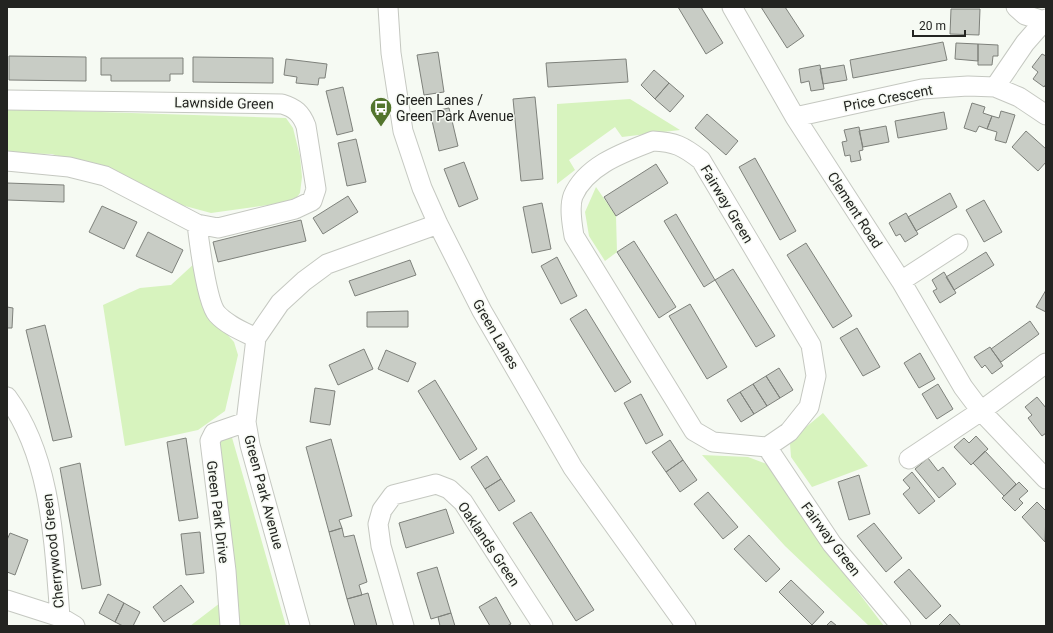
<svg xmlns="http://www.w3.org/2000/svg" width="1053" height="633" font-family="Roboto,sans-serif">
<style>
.green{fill:#d7f3be}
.building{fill:#c8ccc5;stroke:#7e817b}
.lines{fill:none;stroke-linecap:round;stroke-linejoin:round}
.minor-casing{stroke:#c5c8c1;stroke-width:21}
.minor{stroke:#fff;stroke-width:19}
.labels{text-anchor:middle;stroke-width:3;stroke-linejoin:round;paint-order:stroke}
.street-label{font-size:14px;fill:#232421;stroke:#f6faf3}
.poi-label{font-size:14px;fill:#232421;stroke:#f6faf3;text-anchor:start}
</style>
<rect width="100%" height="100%" fill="#f6faf3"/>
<path class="green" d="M630 99 680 130 622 137 615 127 569 160 575 170 557 184V104Z
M7 109 286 118 293 128 300 156 302 177 300 193 297 197 283 203 211 213 174 203 93 167 52 154 7 153Z
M596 187 616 216 617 252 605 261 589 236 585 212Z
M196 262 205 310 234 342 238 355 225 411 198 430 125 446 103 305 140 288 171 285Z
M823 413 868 466 812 487 791 457 790 444 800 432Z
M231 434 286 626H238L217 444 222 437Z
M702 455 748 457 767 464 833 559 884 626H869L785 546Z
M220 603V626H190Z"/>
<path class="building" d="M678 7H701L723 43 706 54Z
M761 7H785L804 36 787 48Z
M951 9H980L979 35 950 34Z
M943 42 947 60 853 78 850 60Z
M956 43 978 44V61L955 59Z
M978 44 998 45V56H993L992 65H978Z
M438 52 444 92 424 95 417 55Z
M1042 54 1046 56V84L1044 87 1033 79 1038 72 1032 67Z
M9 56 86 57V81L9 80Z
M193 57 273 58V83L193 82Z
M101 58H183V74H170V81H111V75H101Z
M286 59 327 64 325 78H319L318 85 296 83 297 77 284 75Z
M626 59 628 82 548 87 546 63Z
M820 65 824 89 811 91 809 81 801 83 799 69Z
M844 65 847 80 823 84 820 69Z
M654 70 669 83 655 99 641 85Z
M669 83 684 96 670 112 655 99Z
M343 87 353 131 337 135 326 91Z
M535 97 543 179 521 181 513 99Z
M972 103 985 107 983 113 992 116 987 129 979 126 976 132 964 128Z
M449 108 458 146 439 151 430 112Z
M1001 111 1015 115 1006 143 995 140 997 132 987 129 992 116 999 118Z
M944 112 947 129 898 138 895 121Z
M707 114 738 141 726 155 695 128Z
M886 126 889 142 863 147 859 131Z
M859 127 863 150 859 151 861 160 851 162 850 155 845 156 842 142 847 141 844 130Z
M1026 131 1046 149V162L1038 171 1012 147Z
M356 139 366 182 347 186 338 143Z
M755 158 796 231 780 240 739 167Z
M464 162 478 199 459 207 444 169Z
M656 164 668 183 616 216 604 197Z
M7 183 64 185V202L7 200Z
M950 193 957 207 916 231 908 217Z
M348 196 358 212 323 234 313 218Z
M984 200 1002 232 984 242 966 210Z
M542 203 551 249 532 253 523 207Z
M102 206 137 222 124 249 89 232Z
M906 213 918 234 905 242 900 234 896 236 889 223Z
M676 214 715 280 704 287 664 221Z
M301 220 306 241 218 262 213 242Z
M148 232 183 250 172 273 136 256Z
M634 241 676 307 659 318 617 252Z
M806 243 852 316 833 328 787 255Z
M986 252 994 265 954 290 946 277Z
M557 257 577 296 561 304 541 266Z
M410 260 416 275 355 296 349 281Z
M733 269 775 336 756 347 715 280Z
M944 272 956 293 940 303 933 291 937 289 932 280Z
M1046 290V312L1036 307Z
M690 304 727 367 707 379 669 316Z
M7 307 13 308 12 328H7Z
M586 309 631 382 615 392 570 319Z
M408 311V327H367V312Z
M1030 321 1039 334 1001 362 991 349Z
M45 325 72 437 53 441 26 330Z
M857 328 880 367 863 376 840 338Z
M990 347 1003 366 992 374 985 365 982 368 974 357Z
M364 349 373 369 338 385 329 365Z
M386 350 416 363 408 382 378 369Z
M920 353 935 379 919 388 904 363Z
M779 368 793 390 780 398 766 376Z
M766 376 780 398 767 406 753 384Z
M435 380 477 449 460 460 418 391Z
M753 384 767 406 754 414 740 392Z
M938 384 953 409 937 419 922 394Z
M315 388 335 391 330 425 310 422Z
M740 392 754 414 741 422 727 400Z
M641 394 663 435 646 444 624 403Z
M1037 397 1046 408V433L1042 436 1028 418 1032 415 1025 407Z
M976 436 988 449 971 465 954 447 964 438 969 443Z
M186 438 198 518 179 521 167 442Z
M331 439 352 516 339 520 342 528 329 532 306 447Z
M670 440 683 460 666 472 652 452Z
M985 451 1016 484 1004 496 973 463Z
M487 456 501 479 485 489 471 467Z
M928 458 938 471 943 467 956 484 939 498 915 469Z
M683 460 697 480 680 492 666 472Z
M80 463 101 585 82 589 60 468Z
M912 472 935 501 919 514 903 494 910 488 903 480Z
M859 475 870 514 849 520 838 482Z
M501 479 515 501 499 511 485 489Z
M1019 482 1028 491 1019 499 1023 503 1015 511 1002 498Z
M708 492 738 527 723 539 694 504Z
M1037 502 1046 511 1045 542 1022 517Z
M446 509 454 533 406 548 399 523Z
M531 512 594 610 576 621 513 523Z
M874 523 902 558 886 572 857 536Z
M342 528 344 537 354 535 367 582 359 585 362 595 347 599 329 532Z
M200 532 204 573 186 575 181 534Z
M10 533 28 540 15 575 7 572V540Z
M749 535 780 569 766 582 734 549Z
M437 567 451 613 431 619 417 573Z
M909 569 941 606 926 619 894 582Z
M791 580 824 612 812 625 779 592Z
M181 585 194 602 164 622 153 607Z
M368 593 377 626H355L347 599Z
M108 594 124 603 115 622 99 613Z
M496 597 511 624 507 626H490L479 607Z
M124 603 140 612 133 626H123L115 622Z
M451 613 455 626H440L438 617Z
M950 614 961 626H938Z
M831 621 837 626H826Z"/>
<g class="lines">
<g class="minor-casing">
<path id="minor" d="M388 7 391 53 403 131 422 188 438 224 482 311 573 468 686 626
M732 7 795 117 901 281 963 387 981 411 1046 479
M1016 7 1025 15 1044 21
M995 87 1025 43 1046 19
M7 100 282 104C295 108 301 113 306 126L316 189 312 201 295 209 218 228 197 224 105 176 69 167 7 161
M795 117 922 89 968 86 995 87 1019 97 1046 115
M653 141C675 142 683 146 701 160L811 345 816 376 809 407 789 432 767 447 713 442 694 431 574 236C572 224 569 207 573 196 586 165 625 152 653 141Z
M197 224C199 241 207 303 217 314 227 325 242 331 256 338
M901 281 958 244
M7 397C52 458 54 544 60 617
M767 447 832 544 901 626
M909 459 981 411 1046 363
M7 600 60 617 75 626
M230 626 226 571 210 441 214 433 246 422
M300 626 250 445 246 422 256 338 280 303 304 281 327 264 438 224
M404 626 381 546 378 524 382 510 393 495 436 484 449 489 463 502 543 626"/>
</g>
<use href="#minor" class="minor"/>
</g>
<defs>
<g id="bus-pin" transform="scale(1.15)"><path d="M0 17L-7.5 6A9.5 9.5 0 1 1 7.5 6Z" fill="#53752d" stroke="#f6faf3"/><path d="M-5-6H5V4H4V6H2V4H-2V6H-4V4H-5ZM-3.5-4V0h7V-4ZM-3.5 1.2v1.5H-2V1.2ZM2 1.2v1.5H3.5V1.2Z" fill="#fff"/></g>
</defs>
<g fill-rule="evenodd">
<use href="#bus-pin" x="381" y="108"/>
</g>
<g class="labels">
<g class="street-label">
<text transform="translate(888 98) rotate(-11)" y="5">Price Crescent</text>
<text transform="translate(224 103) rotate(1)" y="5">Lawnside Green</text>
<text transform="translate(727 204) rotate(59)" y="5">Fairway Green</text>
<text transform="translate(855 210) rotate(57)" y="5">Clement Road</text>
<text transform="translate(496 334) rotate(60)" y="5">Green Lanes</text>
<text transform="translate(264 492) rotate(75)" y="5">Green Park Avenue</text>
<text transform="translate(218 512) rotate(83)" y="5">Green Park Drive</text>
<text transform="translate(831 539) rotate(53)" y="5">Fairway Green</text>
<text transform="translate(489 544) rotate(56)" y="5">Oaklands Green</text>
<text transform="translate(53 551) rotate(-96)" y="5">Cherrywood Green</text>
</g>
<g class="poi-label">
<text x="396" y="105">Green Lanes /<tspan x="396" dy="16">Green Park Avenue</tspan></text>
</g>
</g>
<rect width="1053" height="633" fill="none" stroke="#232421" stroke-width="16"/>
<path d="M913 30v6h52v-6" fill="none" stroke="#232421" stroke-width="2"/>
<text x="919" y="30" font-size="12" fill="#232421" stroke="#f6faf3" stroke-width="3" paint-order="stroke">20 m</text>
</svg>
